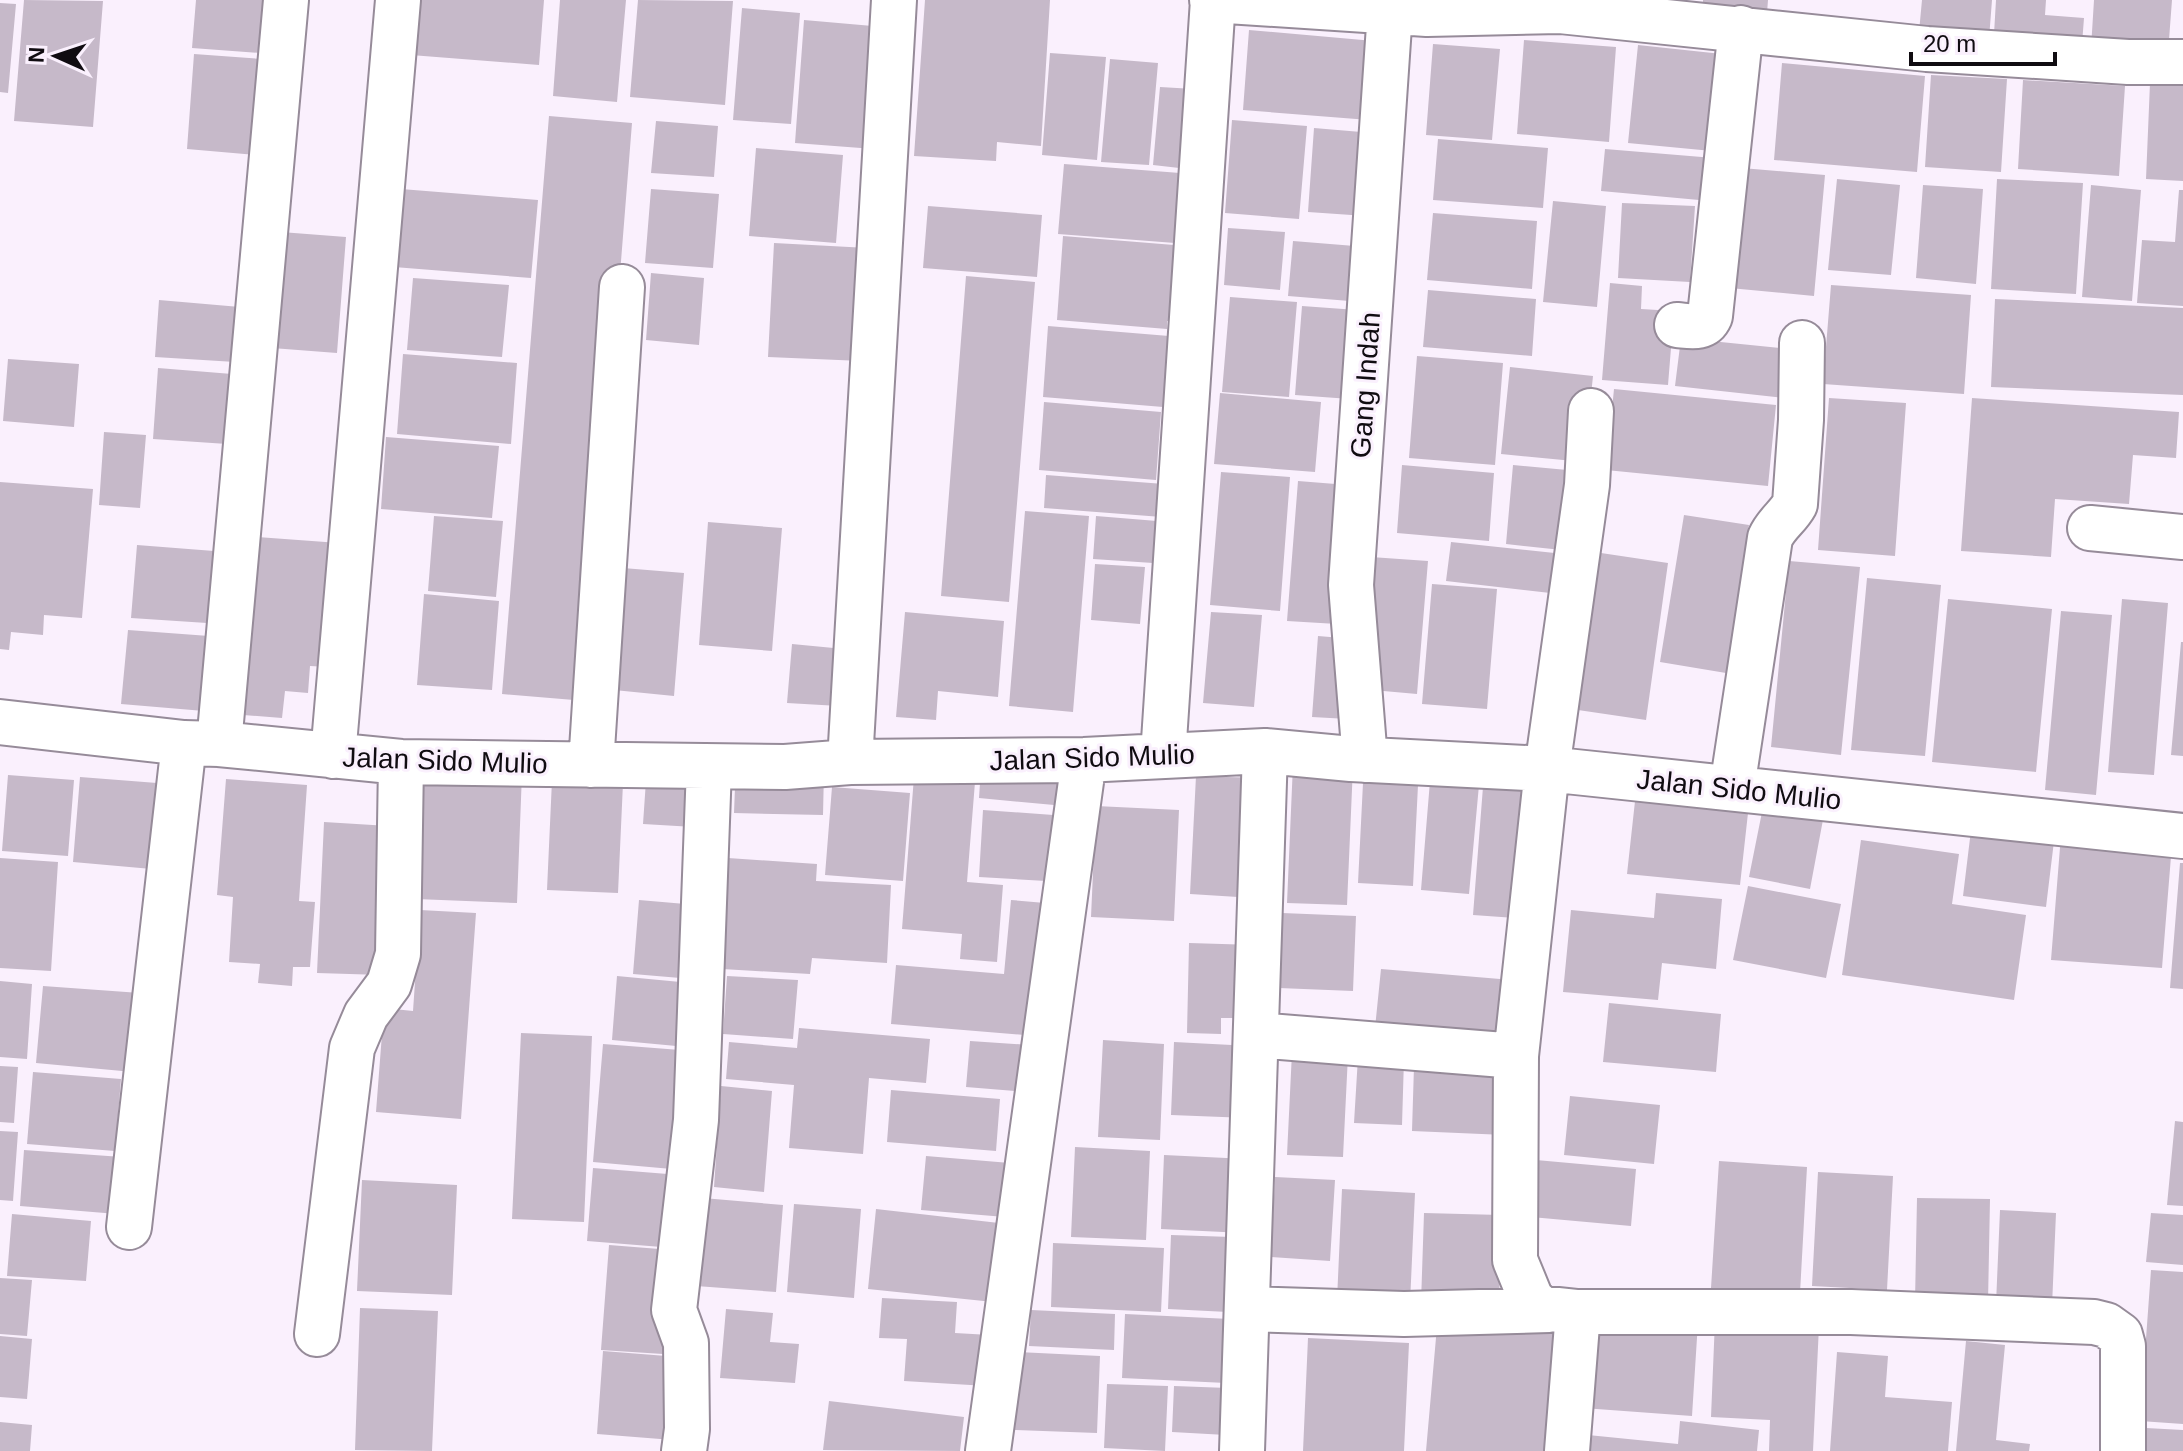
<svg xmlns="http://www.w3.org/2000/svg" width="2183" height="1451" font-family="Helvetica,sans-serif">
<style>
.building{fill:#c6b9c9}
.lines{fill:none;stroke-linecap:round;stroke-linejoin:round}
.street-casing{stroke:#968b99;stroke-width:48}
.street{stroke:#fff;stroke-width:44}
.labels{text-anchor:middle;stroke-width:6;stroke-linejoin:round;paint-order:stroke}
.street-label{font-size:28px;fill:#100c11;stroke:#faf0fd}
</style>
<rect width="100%" height="100%" fill="#faf0fd"/>
<path class="building" d="M24 0 103 1 93 127 14 121Z
M196 0H279L275 54 192 48Z
M402 0H544L539 65 398 54Z
M560 0H626L617 102 553 96Z
M638 0 733 1 725 105 630 97Z
M925 0H1050L1041 146 997 142 996 161 914 156Z
M1703 0H1768L1767 13 1703 8Z
M1922 0H1992L1989 39 1919 32Z
M1996 0H2046L2045 15 2084 18 2081 57 1993 51Z
M2094 0H2172L2168 53 2091 48Z
M0 3 16 4 8 93 0 92Z
M742 8 800 13 791 124 733 120Z
M804 20 884 27 874 149 795 143Z
M1249 30 1374 41 1369 120 1243 110Z
M1524 40 1616 47 1609 142 1517 134Z
M1433 44 1500 49 1492 140 1426 135Z
M1638 45 1722 54 1712 151 1628 143Z
M1050 53 1106 57 1097 160 1042 155Z
M194 54 275 60 268 156 187 149Z
M1110 59 1158 63 1149 165 1101 162Z
M1782 63 1925 76 1917 172 1774 160Z
M1931 75 2007 79 2001 172 1925 167Z
M2023 80 2125 86 2119 176 2018 169Z
M2150 83 2183 84V181L2146 179Z
M1160 87 1194 89 1188 169 1153 165Z
M549 116 632 123 586 701 502 694Z
M1232 120 1307 126 1299 219 1225 213Z
M656 121 718 126 714 177 651 173Z
M1314 128 1373 133 1366 216 1308 212Z
M1438 139 1548 148 1543 208 1433 200Z
M756 148 843 155 836 243 749 236Z
M1605 149 1714 158 1710 201 1601 191Z
M1064 164 1180 173 1175 243 1058 234Z
M1730 167 1825 175 1814 296 1719 287Z
M1837 179 1900 185 1891 275 1828 270Z
M1997 179 2083 183 2076 294 1991 289Z
M1923 185 1983 189 1976 284 1916 278Z
M2091 185 2141 190 2132 301 2082 297Z
M401 189 538 200 531 278 394 267Z
M651 189 719 194 713 268 645 263Z
M2179 190H2183V306L2137 303 2142 240 2175 242Z
M1553 201 1606 206 1597 307 1543 302Z
M1622 203 1695 206 1690 282 1618 278Z
M928 206 1042 215 1037 277 923 268Z
M1433 213 1537 221 1532 289 1427 280Z
M1228 228 1285 232 1280 290 1224 285Z
M281 232 346 237 337 353 272 348Z
M1063 236 1174 245 1172 266 1193 268 1189 323 1167 321V329L1057 320Z
M1293 241 1367 247 1362 302 1288 296Z
M774 243 868 248 862 361 768 357Z
M651 273 704 278 699 345 646 340Z
M966 276 1035 282 1009 602 941 596Z
M413 278 509 285 502 357 407 350Z
M1610 283 1642 286 1641 309 1674 311 1668 385 1602 380Z
M1831 285 1971 295 1964 394 1823 384Z
M1428 290 1536 299 1532 356 1423 347Z
M1230 297 1297 302 1289 397 1222 392Z
M1995 299 2183 308V395L1991 387Z
M159 300 240 307 235 362 155 357Z
M1302 306 1357 310 1350 399 1295 395Z
M1048 326 1169 336 1163 407 1043 397Z
M1681 338 1799 350 1794 399 1675 386Z
M403 354 517 363 511 444 397 434Z
M1417 356 1503 363 1495 465 1409 458Z
M8 359 79 364 74 427 3 421Z
M1510 367 1593 376 1584 462 1501 454Z
M158 368 232 374 227 444 153 439Z
M1614 389 1776 405 1768 486 1606 470Z
M1220 393 1321 402 1315 472 1214 464Z
M1829 398 1906 403 1895 556 1818 550Z
M1972 398 2179 412 2176 458 2133 455 2129 504 2055 499 2051 557 1961 551Z
M1044 402 1161 412 1156 480 1039 470Z
M104 432 146 435 140 508 99 505Z
M386 437 499 446 492 518 381 509Z
M1402 465 1494 473 1489 541 1397 533Z
M1513 465 1578 471 1571 551 1506 544Z
M1221 472 1290 477 1280 611 1210 605Z
M1046 475 1164 484 1162 517 1044 508Z
M1298 481 1348 485 1337 624 1287 621Z
M0 482 93 489 82 618 44 615 43 635 11 632 9 650 0 649Z
M1025 511 1089 516 1073 712 1009 706Z
M1684 515 1749 525 1726 673 1660 662Z
M434 516 503 521 496 597 428 591Z
M1096 516 1157 521 1153 563 1093 559Z
M708 522 782 528 772 651 699 645Z
M244 536 339 543 329 667 310 666 308 693 285 691 282 718 230 714Z
M1451 542 1564 554 1559 594 1446 581Z
M137 545 214 551 207 623 131 618Z
M1601 553 1668 563 1646 720 1578 710Z
M1371 557 1428 561 1417 694 1361 689Z
M1789 561 1860 567 1841 755 1771 747Z
M1095 564 1145 567 1140 624 1091 620Z
M623 568 684 573 674 696 614 690Z
M1867 578 1941 585 1925 756 1851 750Z
M1432 584 1497 589 1487 709 1422 704Z
M424 594 499 601 492 690 417 685Z
M1948 599 2052 609 2036 772 1932 762Z
M2122 599 2168 603 2154 775 2108 772Z
M2061 611 2112 615 2096 795 2045 790Z
M905 612 1004 621 998 697 938 691 936 720 896 717Z
M1211 612 1262 615 1254 707 1203 703Z
M128 630 209 636 204 711 121 704Z
M1318 636 1354 639 1348 719 1312 717Z
M2181 642H2183V756L2171 755Z
M792 644 844 649 839 706 787 703Z
M1293 764 1353 766 1347 905 1287 903Z
M647 766 686 769 685 791H697L694 827 643 824Z
M422 768 522 773 517 903 416 899Z
M981 768 1068 775 1065 806 979 798Z
M1431 769 1480 774 1469 894 1421 890Z
M824 771 823 815 734 813 735 787Z
M1484 774 1541 778 1529 919 1473 915Z
M8 775 74 780 68 856 2 851Z
M1196 776 1260 778 1254 898 1190 894Z
M80 777 170 784 163 870 73 862Z
M914 777 975 782 967 882 1003 885 997 962 960 959 962 934 902 929Z
M226 779 307 785 299 901 315 902 310 967H293L292 986 258 983 260 964 229 962 233 897 217 895Z
M552 780 623 783 618 893 547 890Z
M1363 783 1418 785 1413 886 1358 883Z
M1637 783 1750 795 1740 885 1627 874Z
M832 787 910 793 903 881 825 875Z
M1765 797 1825 809 1810 889 1749 877Z
M1096 806 1179 810 1174 921 1091 917Z
M983 810 1067 816 1063 882 979 877Z
M324 822 389 826 382 975 317 973Z
M1971 830 2054 841 2046 907 1963 896Z
M2061 835 2172 844 2162 968 2051 960Z
M1861 840 1959 854 1952 904 2026 915 2014 1000 1842 975Z
M0 858 58 862 51 971 0 968Z
M728 858 817 864 816 881 891 885 887 963 812 958 810 974 722 969Z
M2180 863H2183V989L2170 988Z
M1748 886 1841 904 1826 978 1733 960Z
M1656 893 1722 899 1716 969 1662 963 1658 1000 1563 992 1571 910 1654 918Z
M639 900 697 905 692 979 633 974Z
M1011 900 1057 904 1037 1036 891 1024 896 965 1004 974Z
M420 910 476 913 461 1119 376 1112 384 1008 413 1011Z
M1282 913 1356 916 1353 991 1279 988Z
M1189 943 1255 945 1253 1018H1221V1034L1187 1033Z
M1381 969 1512 980 1506 1041 1375 1028Z
M617 976 691 983 687 1047 612 1040Z
M727 976 798 980 793 1039 723 1034Z
M0 981 32 984 27 1059 0 1057Z
M43 986 140 993 133 1072 36 1063Z
M1609 1003 1721 1014 1716 1072 1603 1062Z
M799 1028 930 1039 926 1083 869 1078 863 1154 789 1148 794 1085 726 1079 729 1042 797 1048Z
M521 1033 592 1036 584 1222 512 1219Z
M1103 1040 1164 1044 1160 1140 1098 1137Z
M970 1041 1030 1045 1027 1092 966 1087Z
M1174 1042 1251 1046 1248 1118 1171 1115Z
M603 1044 693 1051 683 1170 593 1162Z
M1292 1052 1348 1055 1343 1157 1287 1155Z
M1358 1057 1404 1059 1402 1125 1354 1123Z
M0 1066 18 1067 14 1123 0 1122Z
M1414 1066 1508 1070 1505 1135 1412 1131Z
M33 1072 121 1079 115 1151 27 1144Z
M721 1086 772 1091 764 1192 714 1187Z
M891 1090 1000 1099 996 1151 887 1142Z
M1570 1096 1660 1105 1654 1164 1564 1155Z
M2175 1121 2183 1122V1206L2167 1205Z
M0 1131 18 1132 13 1201 0 1200Z
M1075 1147 1150 1151 1146 1240 1071 1237Z
M24 1150 122 1157 117 1214 20 1206Z
M1164 1155 1247 1159 1244 1233 1161 1229Z
M926 1156 1010 1163 1005 1217 921 1210Z
M1536 1160 1636 1169 1631 1226 1531 1217Z
M1719 1161 1807 1167 1800 1293 1711 1288Z
M593 1168 680 1175 674 1248 587 1241Z
M1818 1172 1893 1176 1887 1290 1812 1286Z
M1275 1177 1335 1180 1330 1261 1271 1257Z
M362 1180 457 1185 452 1295 357 1291Z
M1342 1189 1415 1193 1410 1303 1337 1300Z
M703 1198 783 1205 776 1292 696 1286Z
M1917 1198 1990 1199 1988 1303 1915 1302Z
M794 1204 861 1209 854 1298 787 1292Z
M876 1209 999 1223 1003 1303 868 1289Z
M2000 1210 2056 1213 2052 1306 1996 1304Z
M1424 1213 1501 1215 1499 1306 1421 1303Z
M2151 1213 2183 1215V1265L2146 1262Z
M12 1214 91 1221 86 1281 7 1276Z
M1171 1235 1232 1237 1228 1312 1168 1309Z
M1053 1243 1164 1248 1161 1312 1051 1307Z
M609 1245 672 1250 663 1354 601 1350Z
M2151 1270 2183 1272V1424L2140 1421Z
M0 1278 32 1280 27 1336 0 1334Z
M882 1298 957 1302 955 1333 990 1335 987 1386 904 1381 907 1339 879 1338Z
M360 1308 438 1311 432 1451 355 1450Z
M726 1309 773 1313 770 1342 799 1344 795 1383 720 1378Z
M1031 1310 1115 1314 1114 1350 1029 1346Z
M1125 1314 1230 1319 1226 1383 1122 1378Z
M1590 1314 1698 1322 1692 1416 1583 1408Z
M1438 1315 1571 1327 1560 1451H1426Z
M1715 1320 1819 1326 1813 1451H1769L1770 1420 1711 1417Z
M0 1336 32 1339 27 1399 0 1397Z
M1308 1338 1409 1343 1404 1451H1303Z
M1966 1341 2005 1345 1996 1440 2030 1444 2029 1451H1956Z
M603 1351 679 1357 673 1440 597 1434Z
M1018 1352 1100 1356 1097 1433 1015 1430Z
M1837 1352 1888 1356 1885 1397 1952 1402 1948 1451H1830Z
M1107 1384 1168 1386 1165 1451 1104 1448Z
M1174 1386 1228 1388 1226 1435 1172 1432Z
M829 1401 964 1417 960 1451 823 1450Z
M1680 1421 1759 1430 1757 1451H1577L1578 1434 1678 1444Z
M0 1422 32 1425 30 1451H0Z
M2146 1428 2183 1430V1451H2145Z"/>
<g class="lines">
<g class="street-casing">
<path id="street" d="M1212 0 1427 14 1560 11 1927 49 2128 62H2183
M1677 325C1690 326 1704 330 1710 316L1741 28
M1591 411 1587 485 1547 769 1516 1056 1515 1260 1531 1299 1541 1308 1578 1312H1851L2094 1322 2106 1325 2120 1335 2123 1346V1451
M2090 528 2183 537
M0 722 184 743 219 744 401 762 785 767 850 762 1084 760 1265 751 1351 759 1547 769 2183 836
M219 744 286 0
M333 756 398 0
M1163 756 1213 0
M1365 760 1351 585 1390 11
M850 762 894 0
M591 765 622 287
M1732 788 1770 538C1776 524 1788 517 1795 504L1801 420 1802 343
M1257 1035 1516 1056
M129 1227 184 743
M1247 1309 1404 1314 1549 1310
M317 1334 352 1048 366 1015 389 984 398 954 401 762
M684 1451 687 1429 686 1343 674 1310 696 1120 709 767
M988 1451 1084 760
M1242 1451 1265 751
M1567 1451 1578 1312"/>
</g>
<use href="#street" class="street"/>
</g>
<g class="labels">
<g class="street-label">
<text transform="translate(1365 385) rotate(-86)" y="10">Gang Indah</text>
<text transform="translate(1092 757) rotate(-2)" y="10">Jalan Sido Mulio</text>
<text transform="translate(445 760) rotate(2)" y="10">Jalan Sido Mulio</text>
<text transform="translate(1739 789) rotate(6)" y="10">Jalan Sido Mulio</text>
</g>
</g>
<g transform="translate(56 56) rotate(273)" stroke="#faf0fd" stroke-width="6" paint-order="stroke">
<path d="M0-6L14 30L0 20L-14 30Z" fill="#100c11"/>
<text y="-12" font-size="22" font-weight="bold" text-anchor="middle" fill="#100c11">N</text>
</g>
<path d="M1911 52v12h144v-12" fill="none" stroke="#100c11" stroke-width="4"/>
<text x="1923" y="52" font-size="24" fill="#100c11" stroke="#faf0fd" stroke-width="6" paint-order="stroke">20 m</text>
</svg>
